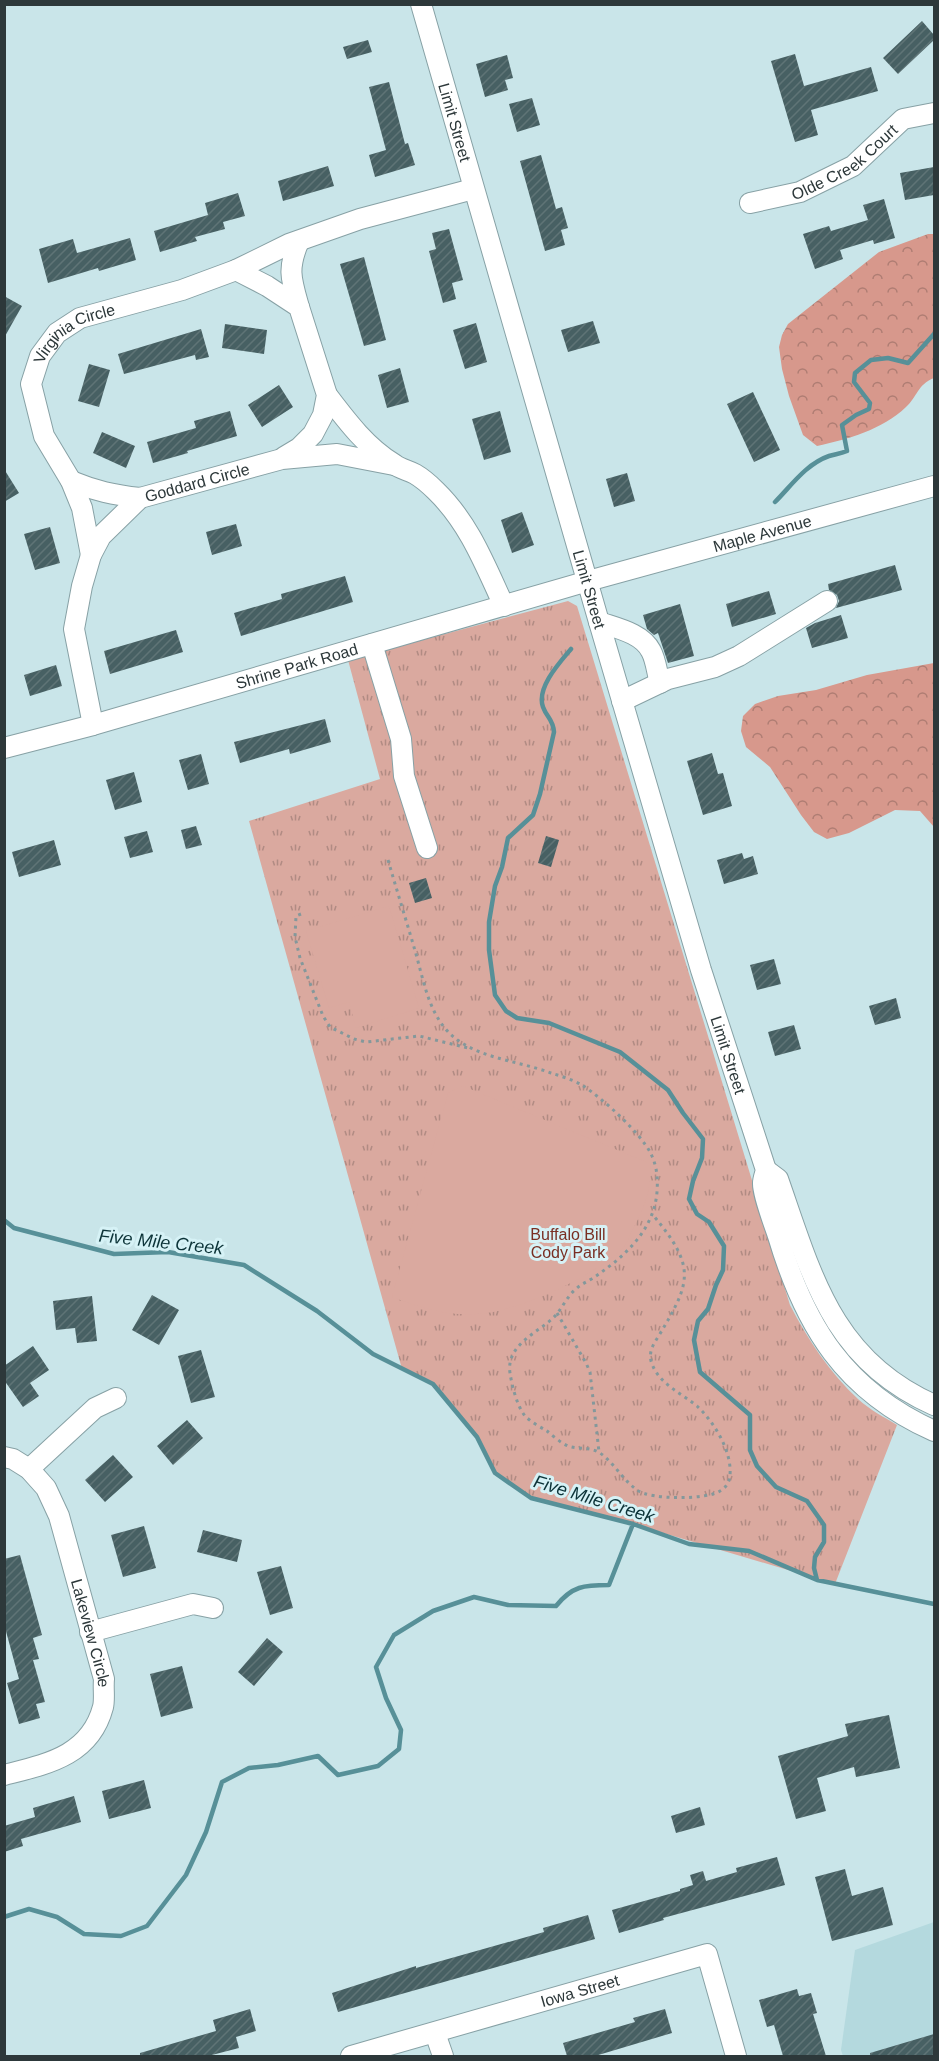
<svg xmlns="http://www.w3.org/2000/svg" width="939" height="2061" font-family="Arial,sans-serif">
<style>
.built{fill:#b4d9de}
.grass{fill:url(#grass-tufts)}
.forest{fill:url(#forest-crowns)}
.garden{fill:#daa99f}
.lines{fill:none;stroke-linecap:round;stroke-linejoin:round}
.stream{stroke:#579098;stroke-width:4.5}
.building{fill:url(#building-hatch)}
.minor-casing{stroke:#87a1a5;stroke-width:22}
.path{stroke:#84989b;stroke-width:3;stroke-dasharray:3 4.5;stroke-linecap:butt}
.minor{stroke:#fff;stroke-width:20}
.labels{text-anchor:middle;stroke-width:6;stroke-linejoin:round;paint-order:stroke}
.street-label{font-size:16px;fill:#2d383a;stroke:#d6f2f6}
.park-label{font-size:16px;fill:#792e22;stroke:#d6f2f6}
.water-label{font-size:18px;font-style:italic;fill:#0c3338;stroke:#d6f2f6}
</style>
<defs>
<pattern id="grass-tufts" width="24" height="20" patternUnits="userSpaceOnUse" patternTransform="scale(1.5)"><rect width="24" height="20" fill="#daa99f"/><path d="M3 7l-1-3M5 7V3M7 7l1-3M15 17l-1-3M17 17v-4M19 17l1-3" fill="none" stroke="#b18b83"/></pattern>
<pattern id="forest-crowns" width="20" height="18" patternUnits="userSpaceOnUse" patternTransform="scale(1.5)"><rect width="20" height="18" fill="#d7988c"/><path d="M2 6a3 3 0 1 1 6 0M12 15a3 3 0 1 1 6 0" fill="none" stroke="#af7d73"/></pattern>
<pattern id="building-hatch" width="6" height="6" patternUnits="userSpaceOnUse" patternTransform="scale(1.5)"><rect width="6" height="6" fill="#476063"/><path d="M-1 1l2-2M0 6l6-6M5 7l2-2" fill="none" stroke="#5f7476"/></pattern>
</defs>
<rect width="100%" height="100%" fill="#c9e5e9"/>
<path class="built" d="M934 1922V2056H843L841 2050 855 1950Z"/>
<path class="grass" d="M568 601 577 606 790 1305C808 1340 830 1373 858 1399 870 1410 884 1417 897 1425L835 1584 633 1524 531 1498 495 1473 477 1437 433 1384 402 1369 249 821 380 779 348 660Z"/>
<path class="forest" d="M928 234H934V378C917 385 918 396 906 407 882 430 848 439 817 446L803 435 789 396 782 369 779 347 782 335 788 324 879 252Z
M934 663V827L920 811 895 810 849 833 827 839 814 832 801 815 770 767 746 747 741 731 743 716 755 704 778 696 816 690 867 675Z"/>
<path class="garden" d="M389 906 419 1008 356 1028 349 1002 329 1008 306 931Z
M463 1086 651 1164C651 1192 644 1209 631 1233 629 1238 626 1245 622 1249 595 1276 515 1313 477 1314 447 1316 420 1308 392 1297L448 1093Z"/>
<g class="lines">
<path class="stream" d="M775 502C791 486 806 464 829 456 835 454 840 454 847 451L842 425 856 415 869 409 870 403 854 382 855 373 871 360 888 358 908 363 934 334
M571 649C560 662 536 688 543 707 547 718 553 719 554 732L540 794 533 815 508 838 502 867 495 886 489 922V950L495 995 506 1011 517 1018 549 1023 620 1052 668 1090 683 1113 703 1139 702 1158 693 1181 689 1199 697 1214 709 1222 724 1246 723 1270 716 1285 708 1309 698 1321 694 1340 700 1372 750 1415V1450L757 1466 776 1487 807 1501 824 1525V1542L815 1557 814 1568 817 1580
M4 1220 14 1228 114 1254 168 1252 244 1265 317 1311 373 1354 433 1384 477 1437 495 1473 531 1498 633 1524 689 1544 749 1551 817 1580 934 1604
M4 1917 29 1909 57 1917 84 1934 121 1936 147 1926 186 1875 206 1832 222 1782 249 1768 278 1765 318 1756 338 1775 378 1766 399 1749 401 1730 386 1698 376 1667 394 1635 433 1611 474 1597 508 1605 556 1606C572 1586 584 1585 609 1585L633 1524"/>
</g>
<path class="building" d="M922 21 934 35V40L898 74 883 58Z
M368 40 372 52 347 59 343 47Z
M795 54 804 86 871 67 878 91 811 110 818 135 795 142 771 61Z
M507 55 513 78 505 80 508 90 485 97 476 64Z
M389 82 405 144 408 143 415 165 375 177 369 155 386 150 369 87Z
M532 98 540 125 517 132 509 104Z
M541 155 556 209 562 207 568 228 561 230 565 245 545 251 520 161Z
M328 166 334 186 283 201 278 181Z
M934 167V195L905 200 900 173Z
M238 193 245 216 223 222 225 229 195 237 197 241 160 252 154 231 208 215 205 203Z
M884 199 895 238 874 244 873 240 840 250 843 259 815 269 803 234 829 226 831 231 868 220 863 205Z
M449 229 463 280 452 283 456 299 443 303 429 251 436 249 432 233Z
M130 238 136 260 99 271 98 268 48 283 39 249 73 239 77 253Z
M364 257 386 340 364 346 340 264Z
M4 296 22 306 4 338Z
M593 321 600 343 568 352 561 330Z
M476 323 487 362 465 369 453 330Z
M225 324 267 330 264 354 222 348Z
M201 329 209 357 196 360 195 355 124 374 118 354Z
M89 364 110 370 99 407 78 401Z
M400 368 409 402 387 408 378 375Z
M279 385 293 407 262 427 248 405Z
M753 392 780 450 754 462 727 404Z
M230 411 237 436 187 451 188 453 153 463 147 442 196 428 194 421Z
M500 411 511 452 484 460 472 419Z
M102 432 135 446 126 468 93 453Z
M4 469 19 493 4 502Z
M627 473 635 501 614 507 606 479Z
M522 512 534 545 512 553 501 520Z
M236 524 242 546 212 555 206 532Z
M50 527 60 563 35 570 24 534Z
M895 565 902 590 836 608 839 601 837 595 829 590 828 584Z
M345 576 353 602 241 636 234 613 282 599 281 594Z
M769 591 776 614 732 627 726 604Z
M680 604 694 656 668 663 658 633 654 635 647 629 643 615Z
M841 615 848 638 812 648 806 628 815 623Z
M176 630 183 652 110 674 104 651Z
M56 665 62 686 30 696 24 675Z
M325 719 331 742 290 754 289 749 240 763 234 742Z
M712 753 718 774 723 773 732 806 703 815 687 761Z
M201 754 209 784 188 790 179 760Z
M134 772 142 802 115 810 106 780Z
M196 826 202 845 186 849 181 830Z
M147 831 153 852 130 858 124 837Z
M546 836 559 840 551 867 538 863Z
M54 840 61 865 19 877 12 852Z
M742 853 744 859 753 856 758 874 724 884 717 860Z
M426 878 432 898 415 903 409 883Z
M774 959 781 984 757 990 750 965Z
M896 998 901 1018 875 1025 869 1006Z
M794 1025 801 1049 775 1056 768 1032Z
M152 1295 179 1310 159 1345 132 1330Z
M92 1296 97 1341 77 1343 75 1328 56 1330 53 1301Z
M33 1346 49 1370 30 1383 39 1396 23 1407 4 1380V1366Z
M201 1350 215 1397 191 1403 178 1356Z
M187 1420 203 1438 173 1465 157 1446Z
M113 1455 133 1477 105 1502 85 1480Z
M144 1526 156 1568 123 1577 111 1535Z
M203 1530 242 1540 237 1562 197 1552Z
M20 1555 42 1635 33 1638 39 1659 33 1660 45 1702 36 1704 40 1718 19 1724 7 1683 19 1679 4 1624V1559Z
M281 1566 293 1608 270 1615 257 1572Z
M267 1638 283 1652 254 1686 238 1672Z
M182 1666 193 1708 161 1717 150 1674Z
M889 1715 900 1768 856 1777 854 1767 817 1778 826 1811 796 1819 778 1756 848 1736 845 1724Z
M144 1780 151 1808 109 1819 102 1791Z
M74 1796 81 1822 21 1839 23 1846 4 1852V1826L35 1817 33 1808Z
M700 1807 705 1825 676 1833 671 1816Z
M777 1857 785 1885 663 1918 664 1920 619 1933 612 1910 680 1891V1889L693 1885 690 1875 703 1871 706 1881 737 1872 736 1868Z
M845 1869 852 1896 883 1887 893 1925 832 1941 815 1877Z
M588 1915 595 1939 338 2012 332 1993 416 1966V1968L544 1932 543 1928Z
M797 1989 799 1996 811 1993 817 2013 813 2014 826 2056H783L774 2025 767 2027 759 2000Z
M250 2009 256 2031 236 2037 239 2048 208 2056H140V2053L216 2031 213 2020Z
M665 2009 672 2033 595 2056H567L563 2043 635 2022 633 2018Z
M934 2034V2056H870V2053Z"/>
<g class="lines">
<g class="minor-casing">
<g id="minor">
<path id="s1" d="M421 4 599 622 701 970 766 1170C765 1174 763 1179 763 1183 762 1193 774 1224 778 1236 805 1327 845 1391 934 1431"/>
<path id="s2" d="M750 203 800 192 853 166 903 119 934 113"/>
<path d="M236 270 267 286 299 307 327 395 323 415 313 434 299 448 284 457"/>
<path d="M299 307C291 279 287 269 299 241"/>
<path d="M327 395C346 420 366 447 394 464 400 469 408 470 415 474 422 478 430 485 436 491 469 523 485 565 504 606"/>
<path d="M71 481C95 491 114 495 140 498"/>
<path id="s3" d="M91 555 82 508 71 481 44 436 31 384 40 356 57 333 80 318 182 290 236 270 289 244 360 219 473 189"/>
<path d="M599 622C616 628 642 633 651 651 656 660 657 673 660 683"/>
<path d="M372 644 401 739 404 776 427 848"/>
<path d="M622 701 668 679 715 667 739 656 827 601"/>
<path id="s4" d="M93 725 74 629 82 586 91 555 101 536 140 498 282 459 337 454 394 465"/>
<path id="s5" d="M4 748 93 725 588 581 934 486"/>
<path d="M766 1170 778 1179C812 1276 832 1360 934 1405"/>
<path id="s6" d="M4 1457 13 1459 29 1469 46 1488 59 1516 104 1679C103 1688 105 1699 103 1707 90 1756 47 1764 4 1775"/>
<path d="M29 1469 95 1408 116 1398"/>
<path d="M90 1632 193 1604 213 1608"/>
<path d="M435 2033 443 2056"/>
<path id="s7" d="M351 2056 707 1954 736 2056"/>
</g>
</g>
<path class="path" d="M388 860C397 891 407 923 416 954 423 979 428 1007 444 1027 468 1058 517 1060 551 1073 561 1076 573 1080 582 1085 602 1098 641 1133 651 1154 657 1166 658 1179 657 1192 654 1231 623 1258 593 1278 587 1282 581 1284 576 1289 566 1297 562 1310 552 1319 535 1334 506 1346 510 1373 512 1386 517 1406 525 1416 531 1422 540 1427 547 1431 553 1436 561 1443 568 1446 579 1450 589 1446 600 1453 614 1463 623 1480 637 1490 650 1500 706 1500 720 1491 726 1488 730 1481 730 1475 732 1451 714 1422 697 1406 680 1392 658 1384 651 1361 649 1351 653 1345 658 1337 692 1281 696 1267 653 1215
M301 914 296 916 295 937 300 958 323 1016 330 1027 354 1039 366 1042 419 1036 468 1048
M557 1313 586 1363 590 1372 599 1452"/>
<use href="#minor" class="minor"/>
</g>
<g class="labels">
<g class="street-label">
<text dy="6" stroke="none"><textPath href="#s1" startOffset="123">Limit Street</textPath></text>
<text dy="6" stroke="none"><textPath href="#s2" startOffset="105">Olde Creek Court</textPath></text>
<text dy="6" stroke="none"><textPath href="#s3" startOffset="255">Virginia Circle</textPath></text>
<text dy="6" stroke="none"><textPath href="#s4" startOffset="309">Goddard Circle</textPath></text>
<text dy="6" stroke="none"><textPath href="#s5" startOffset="788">Maple Avenue</textPath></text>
<text dy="6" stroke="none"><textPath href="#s1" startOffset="609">Limit Street</textPath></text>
<text dy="6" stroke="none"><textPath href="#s5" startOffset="304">Shrine Park Road</textPath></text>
<text dy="6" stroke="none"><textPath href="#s1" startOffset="1095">Limit Street</textPath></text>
<text dy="6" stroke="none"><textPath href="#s6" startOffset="206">Lakeview Circle</textPath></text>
<text dy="6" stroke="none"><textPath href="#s7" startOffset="238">Iowa Street</textPath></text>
</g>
<g class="park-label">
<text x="568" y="1240">Buffalo Bill<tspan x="568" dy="18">Cody Park</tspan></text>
</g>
<g class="water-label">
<text transform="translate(161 1242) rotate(6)" y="6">Five Mile Creek</text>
<text transform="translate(594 1499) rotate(17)" y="6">Five Mile Creek</text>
</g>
</g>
<rect width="939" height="2061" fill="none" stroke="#2d383a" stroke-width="12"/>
</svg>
